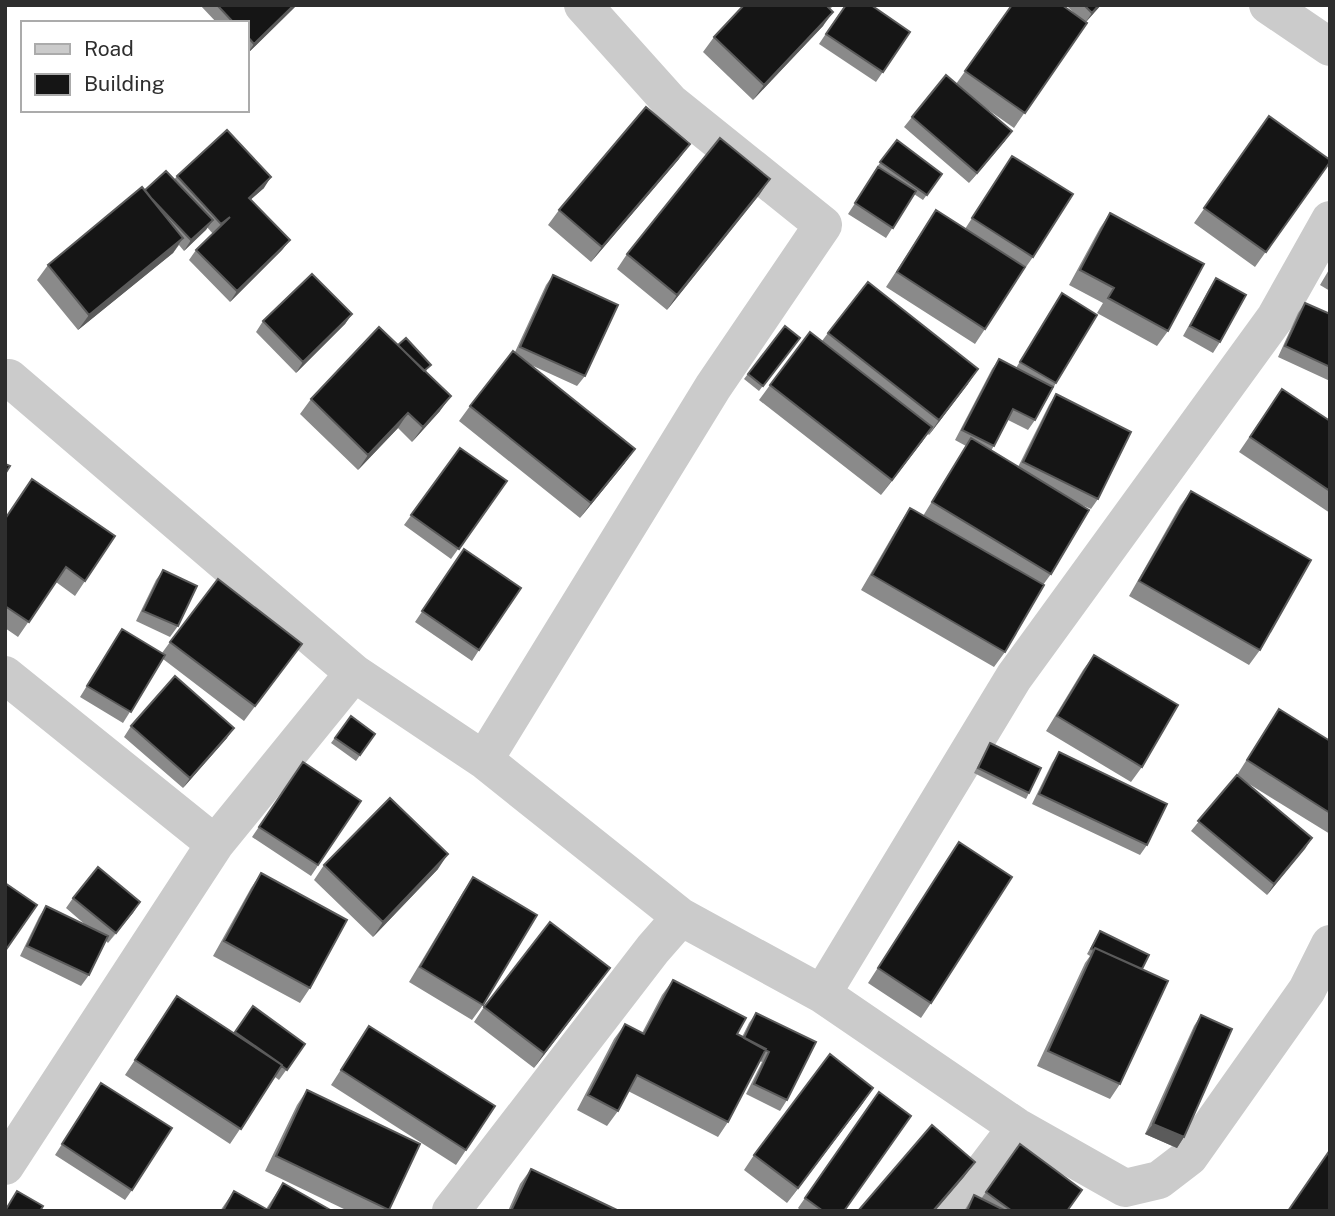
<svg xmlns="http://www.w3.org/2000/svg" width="1335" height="1216" font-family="'Public Sans',sans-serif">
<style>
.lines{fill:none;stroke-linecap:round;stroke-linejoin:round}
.minor{stroke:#cbcbcb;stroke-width:38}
.wall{fill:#8a8a8a}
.shaded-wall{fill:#5b5b5b}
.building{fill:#151515;stroke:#5b5b5b;stroke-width:2}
</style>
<rect width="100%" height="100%" fill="#fff"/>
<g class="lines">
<path class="minor" d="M1268 5 1330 47
M9 378 354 673 484 760 681 917 822 994 1017 1127 1125 1188 1159 1180 1189 1157 1307 990 1330 944
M5 675 215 844
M484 760 713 387 823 225 670 102 583 5
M822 994 1014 677 1275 318 1330 220
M5 1166 215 844 354 673
M451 1211 653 949 681 917
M953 1211 1017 1127"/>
</g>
<path class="wall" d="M200 5H297L247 54V23H217Z
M744 5H834L830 9 823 26 753 100 703 52 714 37Z
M845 5 910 32 876 82 819 44Z
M1012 5 1079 18 1066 5H1101L1086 22 1087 23 1014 128 977 102 1012 131 1004 142 969 183 904 127 912 117 956 84Z
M1269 116 1330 162 1255 267 1194 223Z
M897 140 942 174 923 200 914 194 886 238 848 214 878 168 877 167Z
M1012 156 1033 257 1026 267 965 229Z
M679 159 591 262 548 225 559 210Z
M177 176 264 188 250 200 290 240 282 250 230 302 189 260 196 250 213 234 207 227 184 251 179 245 173 253 78 330 37 280 48 265 145 190 174 180Z
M760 194 667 310 617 269 627 254Z
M936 210 985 329 975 344 886 287Z
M1110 213 1168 331 1157 346 1097 313 1103 303 1069 285 1100 228Z
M1330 268V291L1320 285Z
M553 275 585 376 577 386 531 365 635 449 624 464 580 518 459 421 470 406 515 352 546 285Z
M1216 278 1220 342 1213 353 1183 336 1209 289Z
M1062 293 1056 383 1035 420 1028 430 1008 420 991 451 1018 467 1049 405 1056 394 1098 499 1091 509 1075 502 1051 574 1043 585 1005 652 994 667 861 590 900 523 910 508 923 516 966 446 955 440 992 369 999 359 1016 368Z
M1305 303 1330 314V381L1278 357 1298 313Z
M352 314 345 324 296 373 256 332 263 321Z
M785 326 800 338 759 391 744 379Z
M828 333 968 384 929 435 928 434 881 495 759 400 770 385 822 341Z
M398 345 427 370 425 372 440 411 412 442 398 428 358 470 300 414 311 399Z
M1282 389 1330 421V513L1239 452Z
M460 448 507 481 451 559 404 525Z
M1191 491 1260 650 1249 665 1129 596 1180 506Z
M5 518 115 536 75 596 56 582 18 637 5 628Z
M464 549 479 650 472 661 415 622Z
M163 570 178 626 170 637 136 621 156 580Z
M122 629 162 653 170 642 302 644 244 721 163 659 123 723 80 697Z
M1094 655 1142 767 1131 782 1046 731 1083 670Z
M1279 709 1330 741V834L1241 779 1312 838 1267 895 1191 831 1237 775Z
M351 716 375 734 356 761 331 743Z
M131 726 227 738 183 788 124 737Z
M990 743 1029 793 1026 799 974 773Z
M1059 752 1147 845 1140 855 1032 804 1052 763Z
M303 762 361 801 311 876 252 837Z
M959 842 931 1003 921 1018 868 983Z
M324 865 438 869 373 937 314 880Z
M261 873 310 988 300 1003 213 956 251 888Z
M473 877 483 1005 472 1020 409 982 463 892Z
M73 898 140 902 108 943 106 941 89 975 81 986 20 956 39 917 46 906 88 927 66 908Z
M1100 931 1142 969 1120 1084 1110 1099 1037 1066 1085 963 1090 956 1087 954Z
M610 968 534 1068 474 1022 484 1007Z
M673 980 737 1034 742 1037 749 1023 756 1013 787 1100 780 1111 746 1094 762 1062 760 1061 728 1122 718 1137 628 1091 618 1111 607 1126 577 1110 614 1039 625 1024 642 1033 662 995Z
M177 996 234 1033 253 1006 305 1044 279 1080 275 1077 230 1144 125 1075Z
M1201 1015 1184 1137 1177 1148 1145 1134 1194 1026Z
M369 1026 466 1150 456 1165 331 1085Z
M101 1083 132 1190 125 1200 55 1155Z
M307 1090 420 1144 388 1211H348L265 1171 297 1105Z
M879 1092 844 1211H801L798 1208Z
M863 1103 787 1203 744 1170 754 1155Z
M1020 1144 1068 1211H964L974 1195 981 1199Z
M531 1169 619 1211H508L520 1184Z
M283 1183 332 1211H220L234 1191 266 1209Z"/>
<path class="shaded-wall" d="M294 5H297L247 54 254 44Z
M1099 5H1101L1085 23 1092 13Z
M833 12 823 26 753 100 764 85Z
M1012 131 1004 142 969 183 977 173Z
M690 144 679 159 591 262 602 247Z
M271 177 264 188 241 208 249 198Z
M770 179 760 194 667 310 677 295Z
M213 220 206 230 184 251 191 240Z
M183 238 173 253 78 330 89 315Z
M290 240 282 250 230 302 237 291Z
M352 314 345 324 296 373 303 362Z
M978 369 968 384 929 435 939 420Z
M451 396 440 411 412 442 423 427Z
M408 413 398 428 358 470 368 455Z
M932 427 922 442 881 495 892 480Z
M635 449 624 464 580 518 591 503Z
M234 728 227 738 183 788 190 778Z
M1312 838 1305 849 1267 895 1274 884Z
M448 854 438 869 373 937 383 922Z
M140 902 133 913 108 943 116 933Z
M610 968 599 983 534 1068 544 1053Z
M873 1088 863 1103 787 1203 798 1188Z
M1153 1124 1184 1137 1177 1148 1145 1134Z
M975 1162 964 1177 935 1211H933Z"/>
<path class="building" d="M217 5H294L254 44 247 36V23H234Z
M744 5H826L833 12 764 85 714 37Z
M846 5H871L910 32 883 72 826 34Z
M1012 5H1062L1087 23 1025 113 965 71Z
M1084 5H1099L1092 13Z
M946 75 1012 131 977 173 912 117Z
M646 107 690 144 602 247 559 210Z
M1269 116 1330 160V162L1266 252 1204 208Z
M227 130 271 177 249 198 290 240 237 291 196 250 230 217 221 224 177 176Z
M720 138 770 179 677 295 627 254Z
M897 140 942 174 927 195 880 162Z
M1012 156 1073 194 1033 257 972 218Z
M878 167 916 191 893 228 855 203Z
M166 171 213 220 191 240 152 199 145 190Z
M142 187 183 238 89 315 48 265Z
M936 210 1025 267 985 329 897 272Z
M1110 213 1204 264 1168 331 1108 298 1114 288 1080 270Z
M312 274 352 314 303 362 263 321Z
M553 275 618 305 585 376 520 347Z
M1216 278 1246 295 1220 342 1190 326Z
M868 282 978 369 939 420 828 333Z
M1062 293 1097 315 1056 383 1020 362Z
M1305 303 1330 314V367L1285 346Z
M785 326 800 338 763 386 748 374Z
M379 327 451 396 423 427 408 413 368 455 311 399Z
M810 332 932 427 892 480 770 385Z
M406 338 431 365 424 371 398 345Z
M513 351 635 449 591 503 470 406Z
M999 359 1053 387 1035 420 1013 409 994 446 962 430Z
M1282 389 1330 421V491L1250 437Z
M1056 394 1131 432 1098 499 1023 462Z
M971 438 1089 510 1051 574 932 502Z
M460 448 507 481 459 549 411 515Z
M5 464 10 466 5 474Z
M32 479 115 536 85 581 66 567 29 622 5 606V519Z
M1191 491 1311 560 1260 650 1139 581Z
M910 508 1044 585 1005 652 872 575Z
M464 549 521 588 479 650 422 611Z
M163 570 197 586 178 626 143 611Z
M218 579 302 644 255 706 170 642Z
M122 629 165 655 131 712 87 686Z
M1094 655 1178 705 1142 767 1057 716Z
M175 676 234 728 190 778 131 726Z
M1279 709 1330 741V813L1247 760Z
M351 716 375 734 360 755 335 738Z
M990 743 1041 768 1029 793 978 768Z
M1059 752 1167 804 1147 845 1039 794Z
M303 762 361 801 318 865 259 827Z
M1237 775 1312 838 1274 884 1198 821Z
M390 798 448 854 383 922 324 865Z
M959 842 1012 877 931 1003 878 968Z
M98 867 140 902 116 933 73 898Z
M261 873 347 920 310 988 224 941Z
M473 877 537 915 483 1005 420 967Z
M5 883 37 905 5 951Z
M46 906 108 936 89 975 27 946Z
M550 922 610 968 544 1053 484 1007Z
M1100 931 1149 955 1142 969 1095 948 1094 950 1091 949Z
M1095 948 1168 981 1120 1084 1048 1051Z
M673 980 746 1018 737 1034 766 1049 728 1122 637 1075 618 1111 588 1095 625 1024 644 1034Z
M177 996 282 1065 241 1129 135 1060Z
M253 1006 305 1044 287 1070 282 1066V1065L235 1032Z
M756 1013 816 1042 787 1100 754 1084 769 1052 744 1038Z
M1201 1015 1232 1029 1184 1137 1153 1124Z
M369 1026 495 1106 466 1150 341 1070Z
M830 1054 873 1088 798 1188 754 1155Z
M101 1083 172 1128 132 1190 62 1144Z
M307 1090 420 1144 389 1210 276 1156Z
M879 1092 911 1116 844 1211H823L805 1198Z
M932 1125 975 1162 933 1211H858Z
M1020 1144 1082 1190 1067 1211H1012L986 1192Z
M1330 1150V1211H1288Z
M531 1169 619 1211H511Z
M283 1183 332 1211H223L234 1191 268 1210Z
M17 1191 43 1206 40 1211H5Z
M974 1195 1006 1211H967Z"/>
<rect width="1335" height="1216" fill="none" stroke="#2e2e2e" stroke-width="14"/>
<rect x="21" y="21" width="228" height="91" fill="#ffffff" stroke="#ababab" stroke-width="2"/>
<rect x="35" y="44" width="35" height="10" fill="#cbcbcb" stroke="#ababab" stroke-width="2"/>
<text x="84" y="56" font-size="21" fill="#2e2e2e">Road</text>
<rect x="35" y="74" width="35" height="21" fill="#151515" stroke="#ababab" stroke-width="2"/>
<text x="84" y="91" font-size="21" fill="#2e2e2e">Building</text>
</svg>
